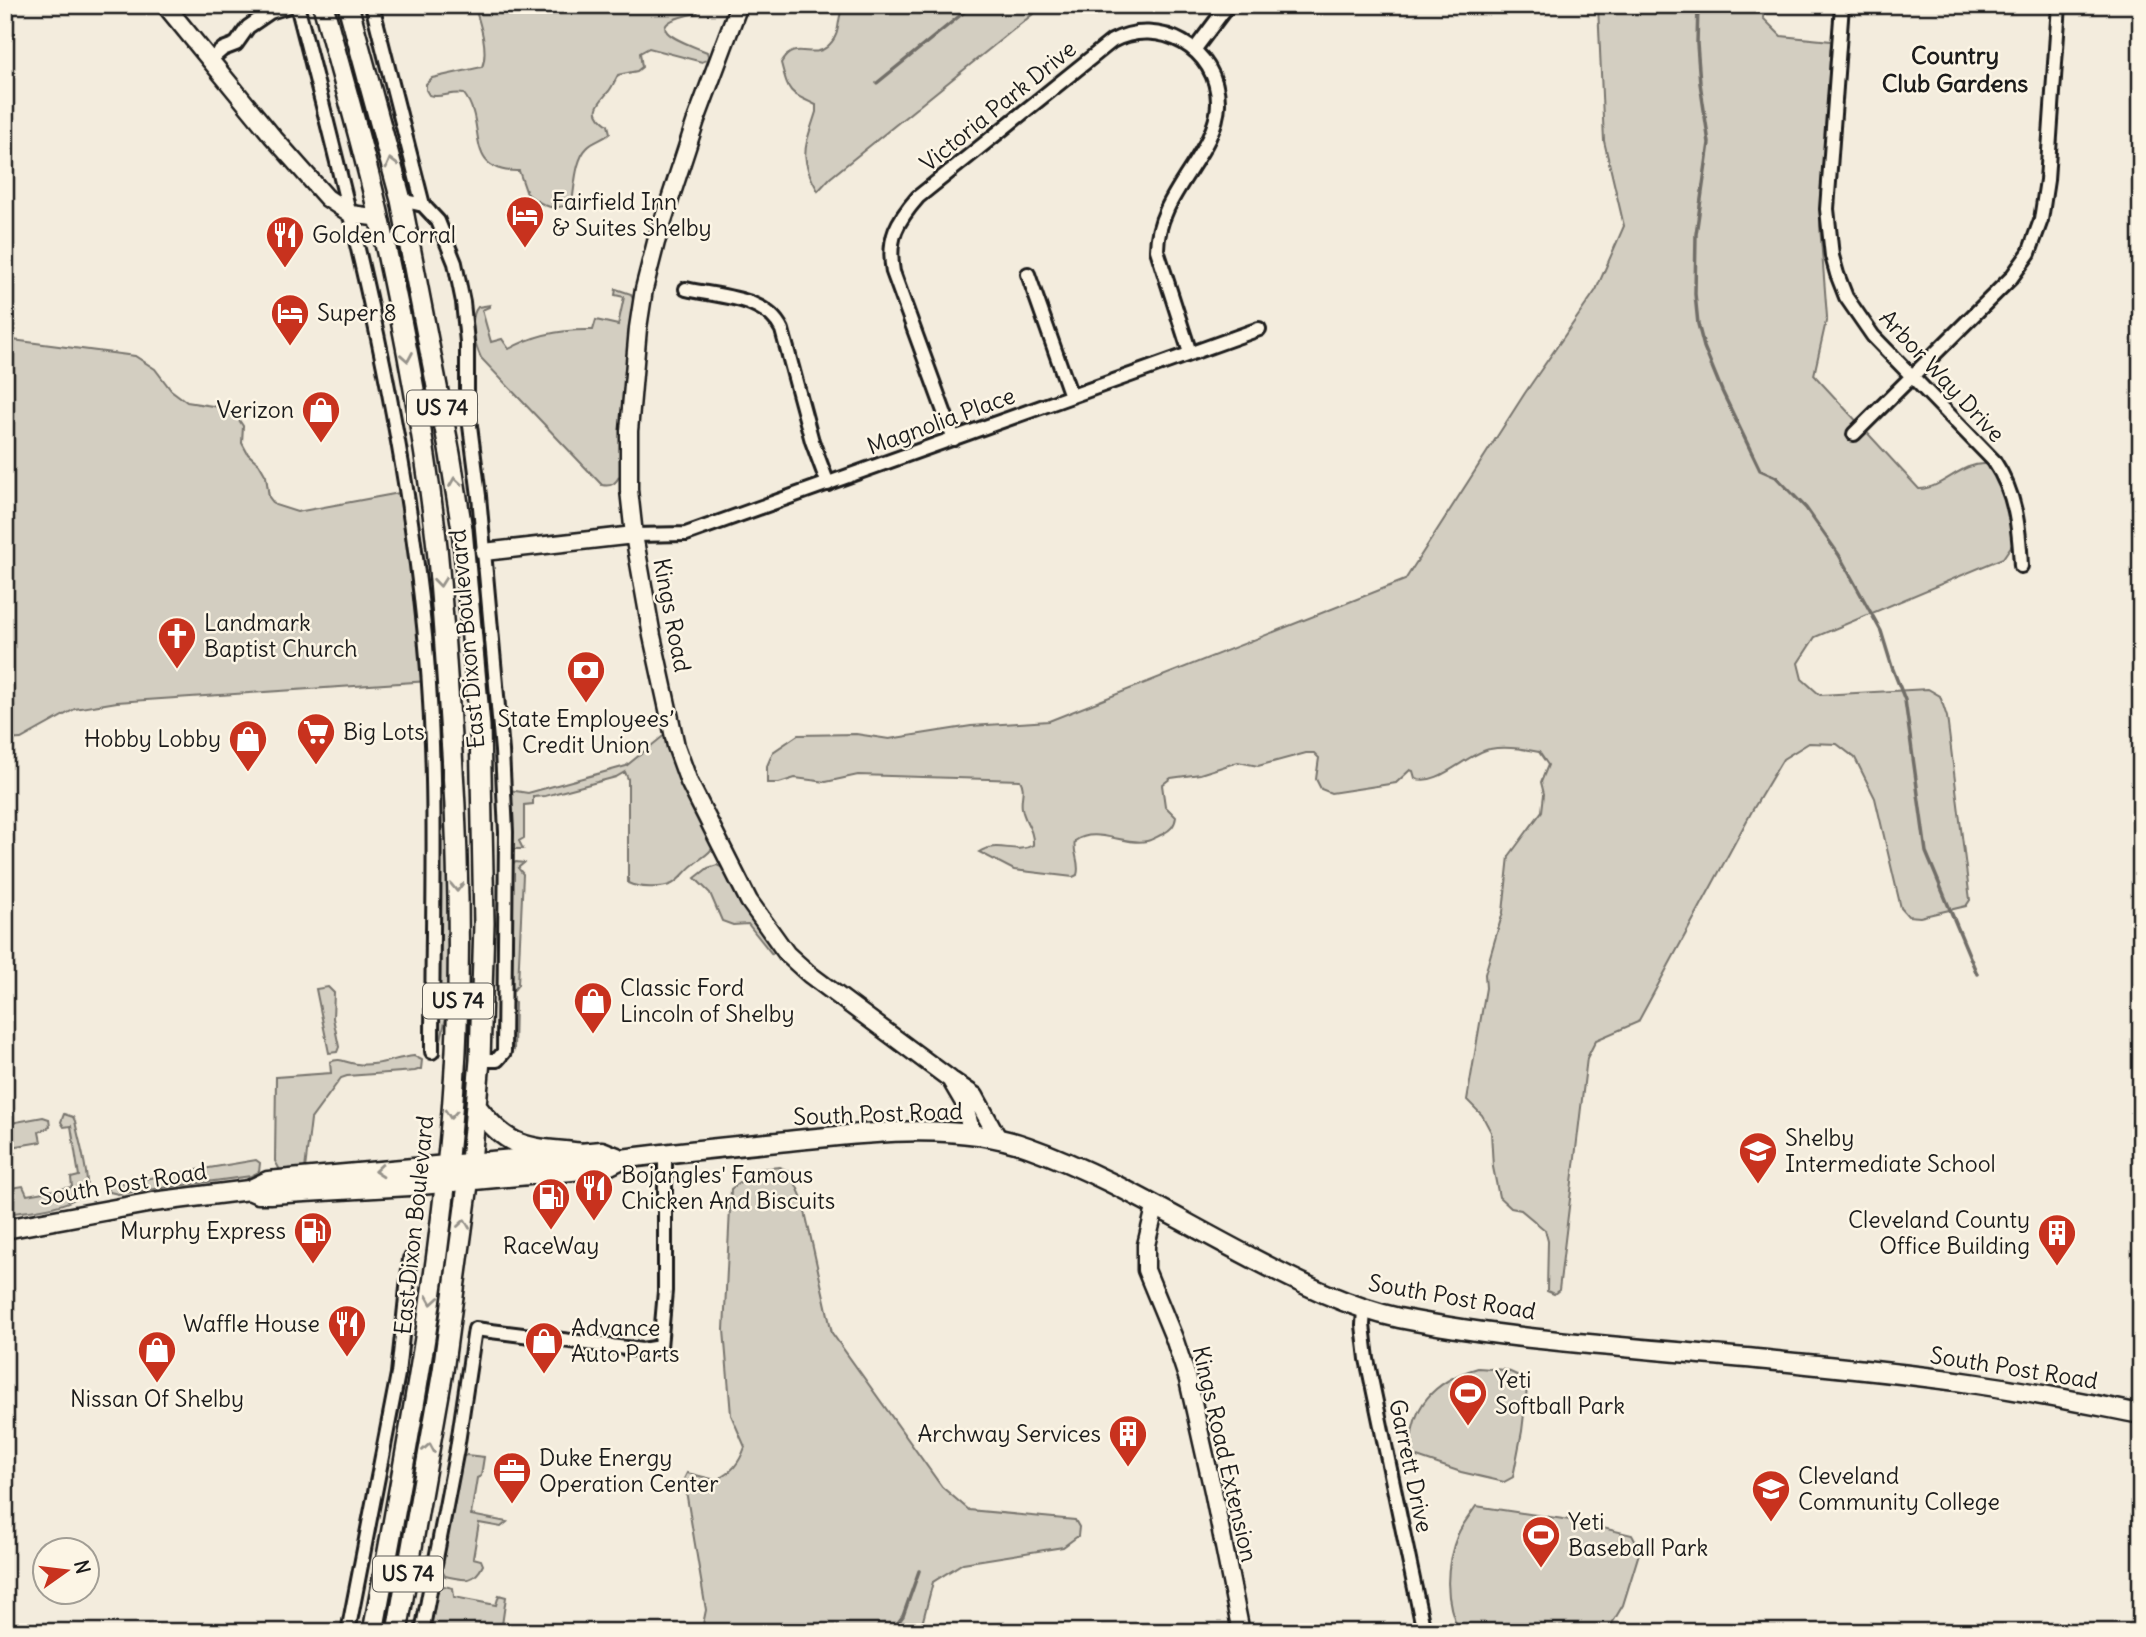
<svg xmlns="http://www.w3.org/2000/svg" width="2146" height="1637" font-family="Delius,sans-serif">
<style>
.green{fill:#d3cec1;stroke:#78756e;stroke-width:2}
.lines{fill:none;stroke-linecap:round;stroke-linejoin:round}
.stream{stroke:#716e68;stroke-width:3.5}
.minor-casing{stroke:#1c1c1c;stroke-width:18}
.tertiary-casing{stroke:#1c1c1c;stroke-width:21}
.secondary-casing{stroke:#1c1c1c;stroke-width:23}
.trunk-casing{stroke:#1c1c1c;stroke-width:24}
.minor{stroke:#fcf5e5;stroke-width:12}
.tertiary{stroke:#fcf5e5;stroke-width:16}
.secondary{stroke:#fcf5e5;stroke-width:18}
.trunk{stroke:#fcf5e5;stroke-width:19}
.oneway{stroke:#97938b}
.labels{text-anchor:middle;stroke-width:5;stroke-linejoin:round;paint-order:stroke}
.shield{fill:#fcf5e5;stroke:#5f5d58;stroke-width:2}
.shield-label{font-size:21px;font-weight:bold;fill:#1c1c1c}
.street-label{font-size:23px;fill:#1c1c1c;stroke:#fcf5e5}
.poi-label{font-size:23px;fill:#1c1c1c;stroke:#fcf5e5;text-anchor:start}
.neighbourhood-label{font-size:24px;font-weight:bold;fill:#1c1c1c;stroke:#fcf5e5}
</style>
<rect width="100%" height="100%" fill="#f3ecdd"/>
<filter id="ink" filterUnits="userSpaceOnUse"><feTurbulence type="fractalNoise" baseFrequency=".0143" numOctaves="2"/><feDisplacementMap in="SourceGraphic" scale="14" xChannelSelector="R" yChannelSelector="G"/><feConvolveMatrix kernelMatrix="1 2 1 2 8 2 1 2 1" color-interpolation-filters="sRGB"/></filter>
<g filter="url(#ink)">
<path class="green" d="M474 5H702L697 13C636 25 676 40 707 52L709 59 702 62 649 48 640 53 642 67 637 71 618 75C615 80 613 86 609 91 597 105 589 112 608 125L610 133C603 140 593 141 587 148 575 160 575 187 572 202 553 213 544 206 527 194L519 171C462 173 488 124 464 94 452 91 440 99 429 95L426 90V84L432 78 482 67C489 50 480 23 474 5Z
M844 5H1044L830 178 818 191C798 157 805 147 816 112V105C788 92 789 93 781 63 794 39 811 60 827 47 843 33 835 21 844 5Z
M1598 5H1765L1763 18 1781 36 1831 41 1820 226 1827 317 1814 375 1919 489C1945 488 1960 462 1987 464 2008 489 2011 510 2014 542L2003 558 1815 637 1798 663 1802 679 1820 695 1928 689 1940 696 1947 717 1970 900 1966 906 1920 917 1908 916 1901 908 1875 798 1855 758 1837 744 1809 743 1783 759 1752 811 1638 1022 1596 1040 1587 1058 1559 1290 1554 1294 1547 1291 1548 1241 1545 1230 1521 1210 1511 1208 1499 1197 1493 1167 1491 1132 1482 1115 1467 1100 1486 988 1485 974 1503 912 1509 856 1542 811 1544 794 1541 782 1548 765 1539 752C1525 749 1504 746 1490 749 1467 753 1437 788 1415 778L1413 771 1410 770 1396 783 1331 793 1321 789 1316 779 1319 758 1314 753H1306L1258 766 1238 762 1200 774 1171 778 1162 785 1165 806 1176 817C1175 826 1170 830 1163 834 1158 836 1152 840 1147 841 1124 846 1096 826 1075 841 1072 852 1081 863 1077 875L1073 877 1014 870 979 852C998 840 1016 855 1033 845 1034 829 1024 822 1022 808 1020 797 1026 790 1020 780L858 775 826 782 795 778 779 783H767V766L773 752 798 735 856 734 889 739 971 726 1049 721 1405 580 1525 393 1596 290 1624 226 1604 141Z
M616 289 631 294 635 305 620 475C616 483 612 487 602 485L481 358C475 345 468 318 478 307L490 305 489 307 482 310 491 342 502 339 509 349C535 334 563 329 593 330L596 320 618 325 624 297 615 295Z
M5 339 135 356 155 369 171 390 187 402 219 407 235 414 243 426 242 443 248 454 259 464 266 476 269 497 275 505 297 512 405 492 429 681 117 702 75 709 21 739 5 740Z
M667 733 714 846C709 855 700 858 693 865 686 870 680 880 672 884 661 889 638 888 628 883V779L625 772 616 777 545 796 533 797V804L524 805V838L519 841 523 849H514L511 845 509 790 528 793 626 766Z
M442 827 448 831 451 994 441 1040 438 1039V830Z
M516 862 524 863 518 868 523 874 518 985 514 990 510 983 512 864Z
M717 865 725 869 776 951 772 954 748 924 733 925 722 921 710 893 695 878 708 868Z
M328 987 334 993 333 1018 339 1047 337 1052 329 1053 316 989Z
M513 1001 515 1003 514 1050 508 1048 510 1003Z
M414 1056 422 1060 421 1069 415 1071 347 1076 341 1078 311 1119 305 1169 281 1172 275 1161 276 1077 331 1073 330 1062C341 1057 345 1063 357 1064 376 1067 395 1058 414 1056Z
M64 1114 73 1117 75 1121C79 1141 86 1162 87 1182 87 1208 25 1211 5 1214V1189L23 1186 27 1195 72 1187 71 1178 79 1176 71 1126 64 1127 61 1122Z
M43 1117 49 1119 50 1127 39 1132 41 1142 5 1148V1124Z
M256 1160 260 1163 259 1172 251 1176 118 1194 110 1192 107 1188 109 1185Z
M780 1167 791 1173 802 1198 832 1333 942 1487 969 1510 1075 1520 1079 1527 1078 1536 1063 1547 963 1563 933 1582 920 1632H695L702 1629 706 1610 684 1479 687 1473 716 1480C732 1472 739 1464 745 1447L731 1415 724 1330 731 1189 757 1169Z
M1478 1368 1506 1370 1528 1380 1522 1431 1513 1477 1504 1482 1461 1472 1411 1455C1409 1407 1433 1381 1478 1368Z
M466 1455 484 1457 481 1476 477 1478 471 1515 507 1522 501 1527 479 1523 473 1558 481 1560 483 1565C474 1584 463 1580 445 1576L441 1569 462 1457Z
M1476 1506 1570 1520 1632 1535 1640 1550 1623 1605 1607 1632H1460C1444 1602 1445 1565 1458 1534 1462 1525 1470 1515 1476 1506Z
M444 1586 453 1588 454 1597 496 1605 499 1595 506 1597 501 1632H439C424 1623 434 1603 437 1589Z"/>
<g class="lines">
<path class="stream" d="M1698 5 1697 44 1700 83 1709 143 1696 234 1695 294 1698 324 1704 347 1722 391 1760 470 1776 477 1806 508 1839 555 1881 631 1892 667 1905 700 1926 852 1977 974
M877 83 973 5
M891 1632 903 1616 919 1571"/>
<g class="minor-casing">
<path id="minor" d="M297 5C350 209 403 415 424 626 439 767 432 910 432 1052
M372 5 423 205
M1842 5 1827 209 1832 256 1837 274 1846 297 1873 336 1994 461C2016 494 2019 527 2021 566
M1195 49 1228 5
M209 61 223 49 236 44 248 27 270 12 293 5
M401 200 423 205 438 221 455 263 463 302 467 342V402L479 496 502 751 506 832 504 1052 497 1060H480
M1028 274 1071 396
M686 289C719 297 766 296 782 330L812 441 828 484
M1854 434 2011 278 2029 253 2041 220 2047 180 2059 5
M954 439 893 272C887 238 897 221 918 197L1112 41C1158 16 1219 48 1218 104 1217 153 1157 194 1157 250L1190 353
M634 535 686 534 1259 329
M1364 1309 1363 1325 1367 1359 1424 1632
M348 1632 398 1374 410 1259
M422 1632 457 1449 475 1329 642 1350 660 1347 665 1291V1154"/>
</g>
<g class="tertiary-casing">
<path id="tertiary" d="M165 5 273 137 327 198 351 214 380 218
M739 5 696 120 656 242 644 289 638 328 629 431V490L634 535 652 636 676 746 689 782 749 901 787 954 809 974 950 1079 964 1103 972 1134
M484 552 634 535
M953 1081 975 1096 998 1138
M1155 1208 1146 1245V1270L1174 1338 1188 1380 1213 1491 1241 1632"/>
</g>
<g class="secondary-casing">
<path id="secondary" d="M249 1190 258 1194H270L410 1186 604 1168 622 1159C674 1152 726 1147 778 1142 857 1134 953 1120 1028 1147 1107 1175 1180 1221 1254 1259 1300 1283 1348 1307 1399 1318 1520 1342 1644 1348 1767 1360 1835 1367 1903 1373 1970 1383 2027 1391 2084 1403 2141 1414
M5 1229 153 1202 249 1190 268 1181 602 1151 622 1159"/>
</g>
<g class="trunk-casing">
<path id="trunk" d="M323 5C342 77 364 149 380 221 404 328 425 438 437 547 443 610 447 673 451 737 458 841 461 946 456 1051 446 1247 409 1439 373 1632
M348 5 401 200 450 454 462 529 480 726 484 923 480 1060 471 1162 443 1371 397 1632
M476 1106C510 1151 526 1147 579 1153"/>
</g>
<use href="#minor" class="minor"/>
<use href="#tertiary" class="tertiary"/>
<use href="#secondary" class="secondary"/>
<use href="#trunk" class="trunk"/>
</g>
<defs><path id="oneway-chevron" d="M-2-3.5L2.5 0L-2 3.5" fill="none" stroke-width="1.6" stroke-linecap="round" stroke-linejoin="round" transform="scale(1.75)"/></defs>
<g class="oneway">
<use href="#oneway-chevron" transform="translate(391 163) rotate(-105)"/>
<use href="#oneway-chevron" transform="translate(407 357) rotate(80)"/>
<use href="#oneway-chevron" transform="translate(455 482) rotate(-99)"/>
<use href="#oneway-chevron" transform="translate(440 582) rotate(84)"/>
<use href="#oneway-chevron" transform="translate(457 887) rotate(89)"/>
<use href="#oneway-chevron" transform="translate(451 1114) rotate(94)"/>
<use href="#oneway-chevron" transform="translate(379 1171) rotate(175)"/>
<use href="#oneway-chevron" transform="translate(464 1224) rotate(-82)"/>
<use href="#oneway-chevron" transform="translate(432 1300) rotate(99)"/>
<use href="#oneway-chevron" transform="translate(429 1448) rotate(-80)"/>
</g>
</g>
<defs>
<g id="hotel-pin" transform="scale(2.0125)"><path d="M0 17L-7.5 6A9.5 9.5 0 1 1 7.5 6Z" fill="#c8321e" stroke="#fcf5e5"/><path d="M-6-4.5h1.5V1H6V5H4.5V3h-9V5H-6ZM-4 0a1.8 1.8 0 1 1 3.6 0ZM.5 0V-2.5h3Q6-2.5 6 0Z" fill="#fff"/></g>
<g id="restaurant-pin" transform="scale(2.0125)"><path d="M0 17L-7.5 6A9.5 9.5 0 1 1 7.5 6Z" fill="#c8321e" stroke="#fcf5e5"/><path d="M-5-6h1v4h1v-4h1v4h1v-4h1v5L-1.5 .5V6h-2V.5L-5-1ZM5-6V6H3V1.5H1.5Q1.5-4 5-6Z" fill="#fff"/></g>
<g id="shop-pin" transform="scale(2.0125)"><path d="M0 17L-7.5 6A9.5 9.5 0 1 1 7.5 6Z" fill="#c8321e" stroke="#fcf5e5"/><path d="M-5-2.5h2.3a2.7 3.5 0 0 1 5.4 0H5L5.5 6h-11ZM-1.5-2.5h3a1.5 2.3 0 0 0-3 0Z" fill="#fff"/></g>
<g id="church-pin" transform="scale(2.0125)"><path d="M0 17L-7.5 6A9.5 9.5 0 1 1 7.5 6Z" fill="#c8321e" stroke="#fcf5e5"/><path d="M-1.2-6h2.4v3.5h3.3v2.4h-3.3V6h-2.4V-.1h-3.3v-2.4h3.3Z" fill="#fff"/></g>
<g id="bank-pin" transform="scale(2.0125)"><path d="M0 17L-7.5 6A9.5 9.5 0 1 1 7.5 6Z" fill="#c8321e" stroke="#fcf5e5"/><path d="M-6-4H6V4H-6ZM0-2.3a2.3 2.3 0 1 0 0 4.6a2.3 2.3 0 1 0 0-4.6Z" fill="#fff"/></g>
<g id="supermarket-pin" transform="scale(2.0125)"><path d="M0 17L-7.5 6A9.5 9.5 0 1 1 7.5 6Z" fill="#c8321e" stroke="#fcf5e5"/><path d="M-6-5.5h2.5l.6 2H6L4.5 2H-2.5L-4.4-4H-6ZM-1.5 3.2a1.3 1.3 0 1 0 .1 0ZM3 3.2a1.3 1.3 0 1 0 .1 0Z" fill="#fff"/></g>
<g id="school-pin" transform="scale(2.0125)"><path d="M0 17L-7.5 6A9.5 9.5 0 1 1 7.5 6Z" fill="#c8321e" stroke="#fcf5e5"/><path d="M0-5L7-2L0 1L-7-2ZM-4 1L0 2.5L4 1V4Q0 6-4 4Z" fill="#fff"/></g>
<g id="fuel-pin" transform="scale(2.0125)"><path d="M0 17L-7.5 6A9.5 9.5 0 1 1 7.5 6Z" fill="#c8321e" stroke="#fcf5e5"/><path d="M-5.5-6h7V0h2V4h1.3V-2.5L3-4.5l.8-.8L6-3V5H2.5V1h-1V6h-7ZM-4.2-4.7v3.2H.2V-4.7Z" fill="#fff"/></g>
<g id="building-pin" transform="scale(2.0125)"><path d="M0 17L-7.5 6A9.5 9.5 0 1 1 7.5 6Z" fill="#c8321e" stroke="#fcf5e5"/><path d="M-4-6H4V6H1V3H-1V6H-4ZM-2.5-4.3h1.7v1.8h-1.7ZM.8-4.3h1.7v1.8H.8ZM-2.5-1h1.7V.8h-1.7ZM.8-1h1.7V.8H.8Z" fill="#fff"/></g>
<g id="stadium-pin" transform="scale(2.0125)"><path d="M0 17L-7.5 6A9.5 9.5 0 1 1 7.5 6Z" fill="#c8321e" stroke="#fcf5e5"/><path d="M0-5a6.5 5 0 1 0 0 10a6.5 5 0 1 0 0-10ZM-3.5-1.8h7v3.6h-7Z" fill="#fff"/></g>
<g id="office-pin" transform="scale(2.0125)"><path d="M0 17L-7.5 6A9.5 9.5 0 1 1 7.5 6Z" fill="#c8321e" stroke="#fcf5e5"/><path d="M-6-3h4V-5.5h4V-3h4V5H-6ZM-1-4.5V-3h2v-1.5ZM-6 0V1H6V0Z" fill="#fff"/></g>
<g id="university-pin" transform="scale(2.0125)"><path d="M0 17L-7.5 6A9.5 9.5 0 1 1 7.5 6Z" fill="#c8321e" stroke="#fcf5e5"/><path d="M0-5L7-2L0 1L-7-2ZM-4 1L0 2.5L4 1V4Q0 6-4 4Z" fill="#fff"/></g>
</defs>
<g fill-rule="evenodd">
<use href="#hotel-pin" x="525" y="215"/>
<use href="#restaurant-pin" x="285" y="235"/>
<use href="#hotel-pin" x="290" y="313"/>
<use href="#shop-pin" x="321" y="410"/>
<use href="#church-pin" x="177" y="636"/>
<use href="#bank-pin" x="586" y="670"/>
<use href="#supermarket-pin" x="316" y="732"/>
<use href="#shop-pin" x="248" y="739"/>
<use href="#shop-pin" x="593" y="1001"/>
<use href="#school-pin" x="1758" y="1151"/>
<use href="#restaurant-pin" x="594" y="1188"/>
<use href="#fuel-pin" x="551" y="1197"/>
<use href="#fuel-pin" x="313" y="1231"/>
<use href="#building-pin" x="2057" y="1233"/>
<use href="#restaurant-pin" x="347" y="1324"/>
<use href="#shop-pin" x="544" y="1341"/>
<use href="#shop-pin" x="157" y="1350"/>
<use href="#stadium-pin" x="1468" y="1393"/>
<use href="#building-pin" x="1128" y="1434"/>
<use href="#office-pin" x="512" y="1471"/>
<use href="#university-pin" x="1771" y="1489"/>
<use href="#stadium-pin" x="1541" y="1535"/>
</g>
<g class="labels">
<g class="shield">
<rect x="407" y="390.5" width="70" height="35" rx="5"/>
<rect x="423" y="983.5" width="70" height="35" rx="5"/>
<rect x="373" y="1556.5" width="70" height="35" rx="5"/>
</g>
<g class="shield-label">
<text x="442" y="415">US 74</text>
<text x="458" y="1008">US 74</text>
<text x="408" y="1581">US 74</text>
</g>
<g class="street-label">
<text transform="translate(998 106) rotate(-39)" y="8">Victoria Park Drive</text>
<text transform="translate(1942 376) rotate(47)" y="8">Arbor Way Drive</text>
<text transform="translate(941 421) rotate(-20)" y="8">Magnolia Place</text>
<text transform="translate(672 615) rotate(79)" y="8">Kings Road</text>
<text transform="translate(467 639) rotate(-95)" y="8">East Dixon Boulevard</text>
<text transform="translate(878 1114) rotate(-2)" y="8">South Post Road</text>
<text transform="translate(123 1184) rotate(-9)" y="8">South Post Road</text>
<text transform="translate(414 1225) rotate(-84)" y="8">East Dixon Boulevard</text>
<text transform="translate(1452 1297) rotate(10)" y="8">South Post Road</text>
<text transform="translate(2014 1368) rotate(9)" y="8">South Post Road</text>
<text transform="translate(1225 1454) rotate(77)" y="8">Kings Road Extension</text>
<text transform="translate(1411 1466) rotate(78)" y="8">Garrett Drive</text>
</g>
<g class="poi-label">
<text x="552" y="210">Fairfield Inn<tspan x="552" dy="26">&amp; Suites Shelby</tspan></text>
<text x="312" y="243">Golden Corral</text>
<text x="317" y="321">Super 8</text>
<text x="294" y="418" text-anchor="end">Verizon</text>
<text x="204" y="631">Landmark<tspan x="204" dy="26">Baptist Church</tspan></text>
<text x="586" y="727" text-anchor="middle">State Employees’<tspan x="586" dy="26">Credit Union</tspan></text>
<text x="343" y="740">Big Lots</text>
<text x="221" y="747" text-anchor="end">Hobby Lobby</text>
<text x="620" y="996">Classic Ford<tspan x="620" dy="26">Lincoln of Shelby</tspan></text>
<text x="1785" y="1146">Shelby<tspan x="1785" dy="26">Intermediate School</tspan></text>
<text x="621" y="1183">Bojangles' Famous<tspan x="621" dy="26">Chicken And Biscuits</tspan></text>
<text x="2030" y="1228" text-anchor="end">Cleveland County<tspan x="2030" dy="26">Office Building</tspan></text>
<text x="286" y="1239" text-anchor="end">Murphy Express</text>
<text x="551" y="1254" text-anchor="middle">RaceWay</text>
<text x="320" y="1332" text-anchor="end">Waffle House</text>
<text x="571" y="1336">Advance<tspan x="571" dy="26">Auto Parts</tspan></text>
<text x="1495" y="1388">Yeti<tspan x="1495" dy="26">Softball Park</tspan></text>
<text x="157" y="1407" text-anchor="middle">Nissan Of Shelby</text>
<text x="1101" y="1442" text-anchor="end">Archway Services</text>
<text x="539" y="1466">Duke Energy<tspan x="539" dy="26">Operation Center</tspan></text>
<text x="1798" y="1484">Cleveland<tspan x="1798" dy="26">Community College</tspan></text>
<text x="1568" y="1530">Yeti<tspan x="1568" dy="26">Baseball Park</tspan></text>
</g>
<g class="neighbourhood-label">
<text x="1955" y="64">Country<tspan x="1955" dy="28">Club Gardens</tspan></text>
</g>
</g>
<rect width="2146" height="1637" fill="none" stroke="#fcf5e5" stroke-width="28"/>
<rect x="14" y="14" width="2118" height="1609" fill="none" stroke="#1c1c1c" stroke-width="2.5" filter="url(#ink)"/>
<g transform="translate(66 1571) rotate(76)"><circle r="33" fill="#fcf5e5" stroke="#a29e95" stroke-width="2"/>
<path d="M0-5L12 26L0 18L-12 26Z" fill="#c8321e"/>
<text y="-10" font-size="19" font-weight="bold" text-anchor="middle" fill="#1c1c1c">N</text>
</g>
</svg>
